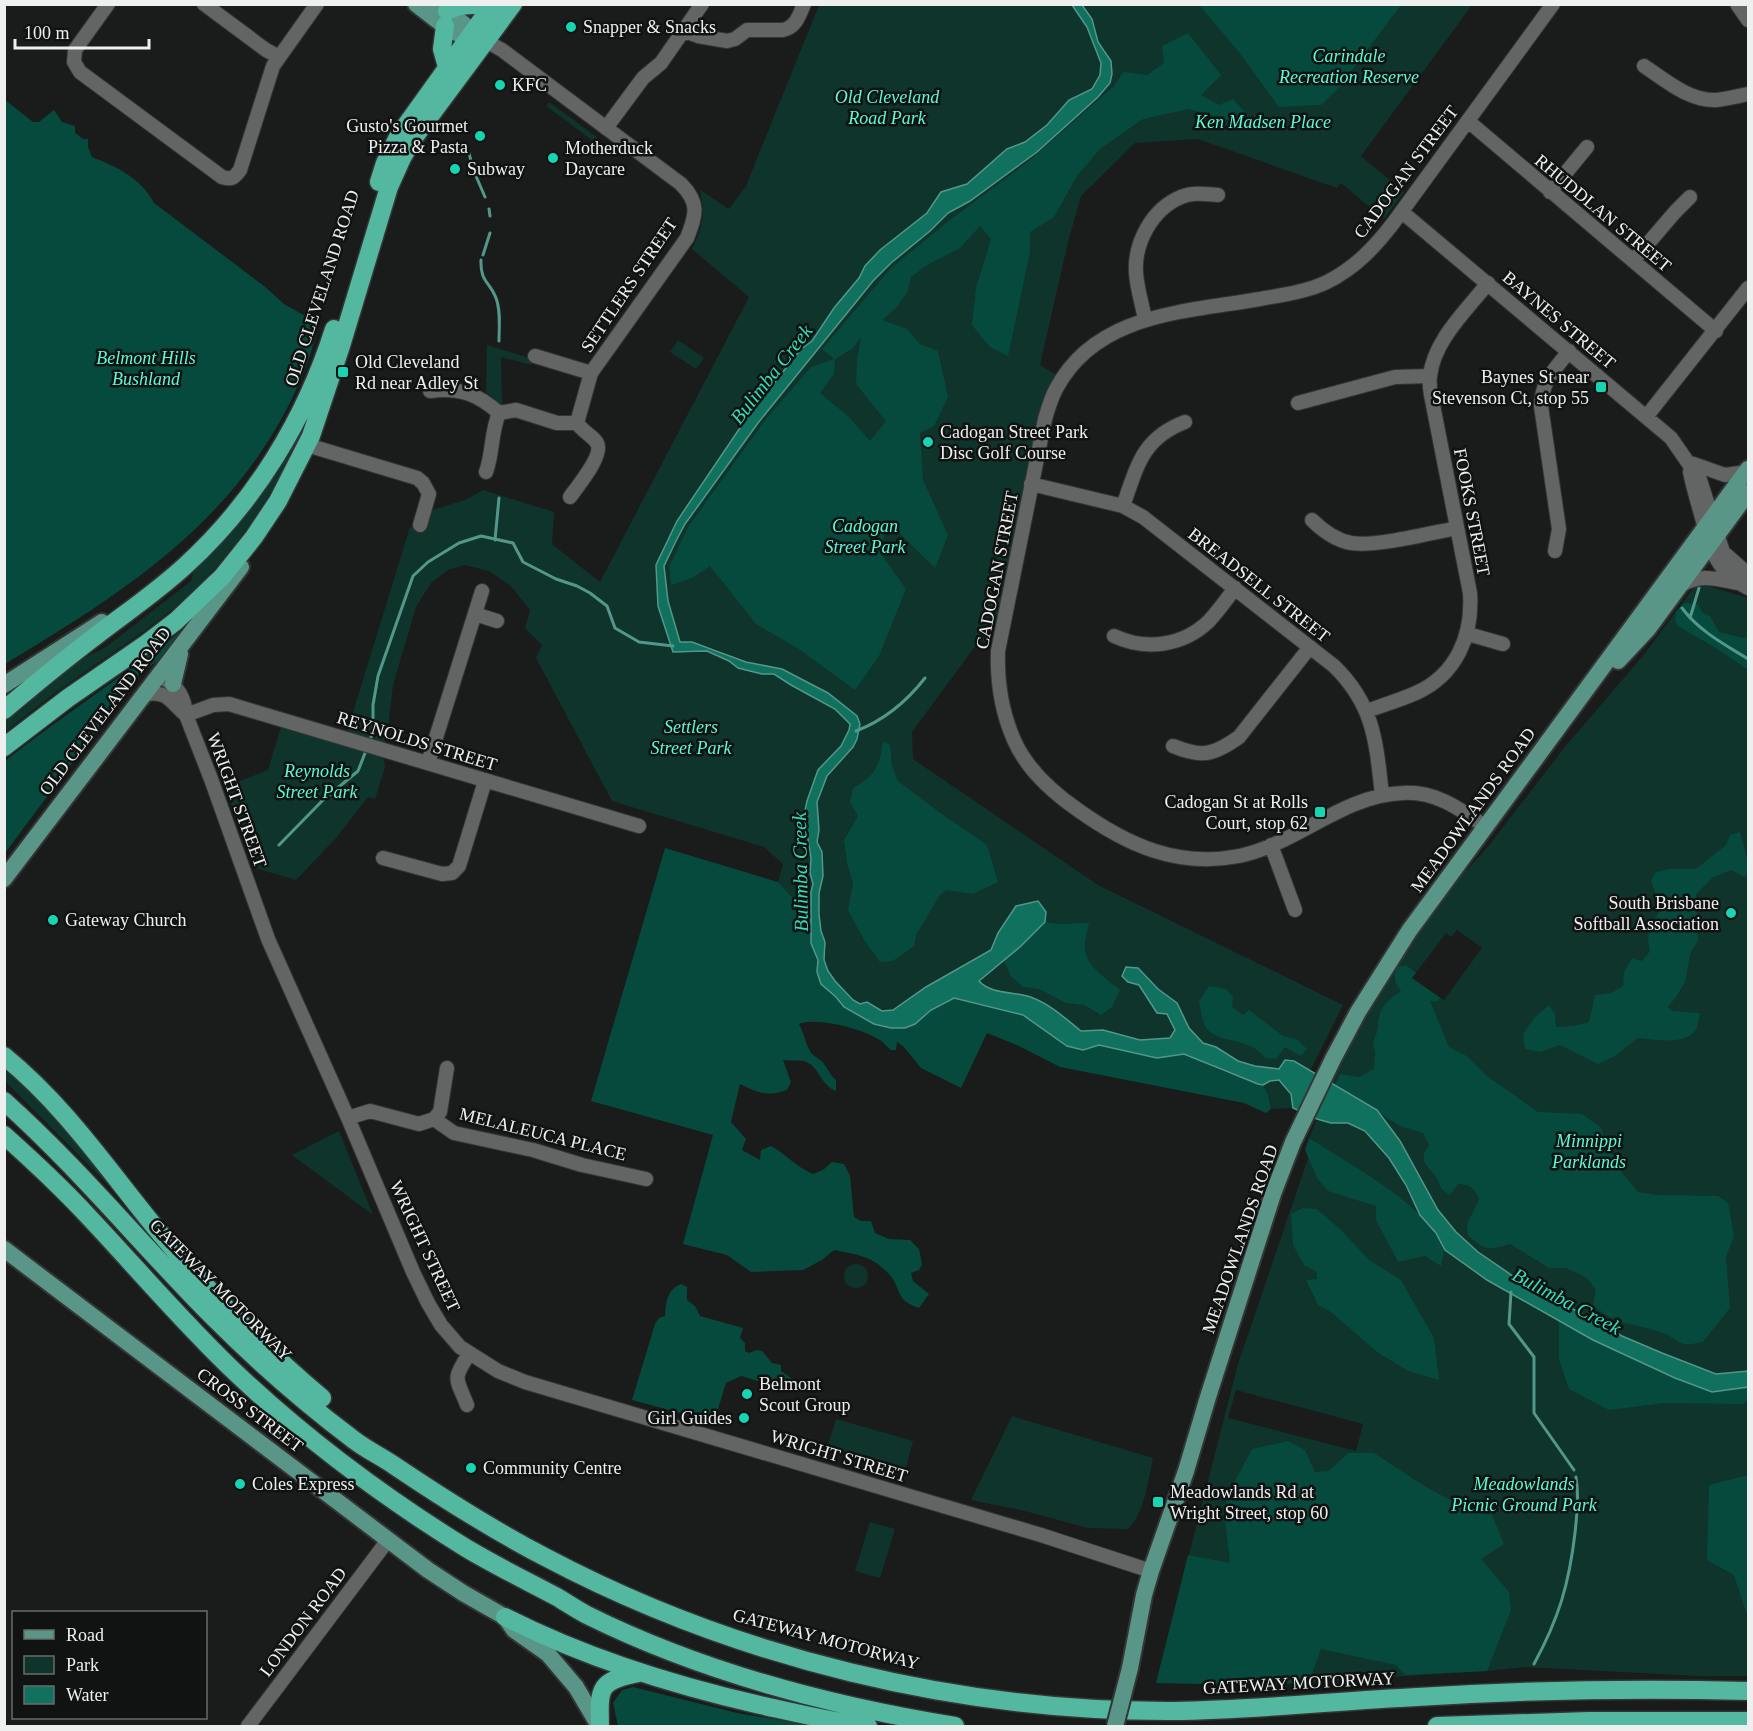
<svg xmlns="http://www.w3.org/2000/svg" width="1753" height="1731" font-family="Georgia,serif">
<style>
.green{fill:#0e342b;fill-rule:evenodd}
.forest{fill:#064a3d;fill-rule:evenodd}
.water{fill:#10715e;stroke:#53978a;stroke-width:1.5}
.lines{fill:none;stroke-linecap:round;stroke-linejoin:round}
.stream{stroke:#53978a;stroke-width:3}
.minor-casing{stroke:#343535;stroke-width:16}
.major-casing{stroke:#343535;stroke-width:20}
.highway-casing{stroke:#343535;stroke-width:21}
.minor{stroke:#626564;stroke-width:14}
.major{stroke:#5a9687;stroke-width:16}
.highway{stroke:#54b79f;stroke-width:18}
.major-bridge-casing{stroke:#343535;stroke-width:20;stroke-linecap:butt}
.major-bridge{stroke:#5a9687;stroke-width:16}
.poi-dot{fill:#17d5b3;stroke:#101312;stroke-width:2}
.labels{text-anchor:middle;stroke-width:5;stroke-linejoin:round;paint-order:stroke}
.poi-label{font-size:18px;fill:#eeefef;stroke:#101312;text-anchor:start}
.park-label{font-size:18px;font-style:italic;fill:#5df9d6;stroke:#101312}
.street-label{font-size:18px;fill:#eeefef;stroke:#101312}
.water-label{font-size:20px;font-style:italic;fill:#36dcba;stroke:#101312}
</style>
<rect width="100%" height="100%" fill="#191c1b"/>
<path class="green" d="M819 5H1072L1087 27 1101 63 1100 75 1092 89 1069 100 1047 125 1025 142 1007 149 967 184 941 192 927 213 865 266 859 278 834 308 812 341 801 349 767 390 728 444 677 521 656 565 658 606 668 637 687 653 707 651 729 661 738 668 762 674 774 673 791 685 835 709 850 724 849 730 841 746 818 770 810 873C814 887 811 903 812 918L778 882 783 864 764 847 612 801 536 658 542 645 525 628 530 610 511 586 489 571 465 565 448 570 431 583 416 607 393 685 387 736 382 749 385 767 375 799 368 797 336 838 296 880 255 868 225 787 268 770 283 720 345 738 410 527 426 531 432 510 465 500 483 490 554 512 552 544 600 582 749 297 692 249C703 226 705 216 700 190L729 209 746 186Z
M1082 5H1472L1361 156 1404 192 1384 219 1341 183 1337 188 1198 139 1135 143 1081 196 1068 242 1040 365 1062 379 1055 390 999 645 979 641 912 732 913 759 1098 885 1343 1005 1310 1071 1294 1062 1285 1060 1280 1069 1255 1066 1238 1061 1216 1047 1203 1043 1189 1028 1170 1038 1140 1040 1103 1030 1081 1031 1061 1014 985 987 979 981 901 1005C887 1014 881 1010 867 1002L860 1004 853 1000 835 981 828 971 824 960 826 950 821 931 819 893 823 876 822 852 817 842 819 830 817 802 827 776 853 747 857 716 773 666C739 665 713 641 680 642L668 601 664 566 676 541 685 524 758 423 873 281 891 263 930 231 948 213 970 201 1025 161 1098 97 1105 50 1098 42 1092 19Z
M549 102 598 138 585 158 581 155 592 140 546 106Z
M678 340 704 358 696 369 670 352Z
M487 345 533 359 531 365 501 357 502 405 486 392Z
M297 435C298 446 283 471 277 481 249 530 214 575 170 611 145 632 116 650 89 669 60 689 32 710 5 732L4 720 72 664 106 647 191 581 195 567Z
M1701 584 1748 598V1676H1698L1525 1667 1487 1671 1262 1685 1156 1683 1238 1364 1314 1141 1309 1138 1317 1119 1318 1120 1322 1100 1367 1015 1393 971 1449 889 1487 848 1564 748 1642 657 1692 590 1696 585ZM1457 930 1482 948 1444 1000 1412 978 1446 933 1451 937ZM1236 1390 1363 1424 1356 1451 1228 1418Z
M5 1069C46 1105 80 1146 114 1189L113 1190 5 1081Z
M1279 1080 1291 1094 1293 1108 1271 1109 1268 1094 1263 1085 1270 1081Z
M339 1131 373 1215 292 1155Z
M844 1276a12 12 0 1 1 24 0a12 12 0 1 1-24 0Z
M1012 1416 1153 1458C1148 1480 1145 1513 1128 1529L1088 1528 1021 1510 971 1500Z
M836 1419 913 1441 906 1468 828 1446Z
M870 1522 895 1529 880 1578 855 1571Z"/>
<path class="forest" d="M1199 5H1401L1337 90 1321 105 1279 107 1239 52Z
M1188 33 1221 75 1201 95 1219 105 1233 99 1250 118 1228 120 1189 109 1143 119 1100 149 1077 176 1054 217 1030 232V252L1008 356 990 347 972 325 976 288 991 239 980 226 960 248 927 265 911 277 907 293 896 308 882 320 907 329 920 344 938 351 948 397 934 426 920 433 923 480 948 535 935 568 889 523 879 551 906 589 879 656 855 690 799 649 756 624 710 566 692 578 671 585 669 567 688 527 766 419 811 367 834 359 822 349 891 268 950 220 1029 161 1114 86 1123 72 1147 75 1164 63 1162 46ZM861 337 857 359 856 384 886 421 870 441 849 417 820 393 834 374 835 359 852 349Z
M5 100 33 122H39L54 110 62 122 75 126V133L83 139H88V147L92 157C117 167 141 178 154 203L264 286 284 304 307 317 316 325 317 330C313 345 309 360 303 374 244 516 131 588 5 664Z
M1684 603 1698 604 1703 613 1710 616 1719 632 1743 638 1748 637V670L1719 650 1678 626 1675 621 1676 612Z
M189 625 164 656 140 673 131 684 5 853V761C65 714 129 672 189 625Z
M883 741 890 745 892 766 898 781 939 812 987 845 998 882 973 894 946 890 940 895 916 935 914 946 893 961 880 962 864 940 848 910 853 883 847 863 844 840 858 816 850 802 853 788C875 776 880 766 883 741Z
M1740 832 1748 862V873L1744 877 1731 870 1712 878 1696 894 1698 940 1690 955 1685 982 1676 997 1668 1007 1672 1011 1700 1013C1699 1018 1698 1023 1697 1027 1688 1047 1655 1039 1638 1038L1615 1056 1598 1064 1560 1045 1540 1052 1525 1049 1523 1034 1534 1018 1549 1005 1555 1014 1556 1027 1574 1026 1589 1022 1595 995 1611 993 1623 986 1624 972 1632 958 1642 961 1650 951C1645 931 1651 925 1661 909L1651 881 1656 872 1670 869H1696L1726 845 1730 835Z
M665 848 778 882 812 918 811 943 818 960 817 972 821 984 836 997 844 1007 874 1024 891 1028H905L915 1024 931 1010 954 998 1023 1015 1067 1046 1083 1050 1099 1045 1157 1058 1184 1054 1225 1072 1263 1085 1268 1094 1271 1109 1266 1113 1244 1103 1060 1067 1019 1046 987 1033 961 1088 921 1068 903 1046 897 1042 896 1050H891C886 1046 882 1040 876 1038 860 1028 815 1017 799 1024 804 1033 805 1042 810 1051 814 1058 821 1059 824 1064 829 1071 830 1075 836 1080V1091C820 1085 819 1065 804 1061 797 1060 790 1061 783 1060L791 1082 787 1090C767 1097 759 1093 740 1084L731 1122 746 1139 742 1150 760 1160 761 1150 771 1146C786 1154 796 1167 813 1174L823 1170 832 1162 844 1164 850 1176 854 1217 861 1221H871L875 1233 889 1239 910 1240 919 1249 922 1264 919 1270 911 1273 913 1281 929 1294 919 1308C894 1300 902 1288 889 1274 871 1255 857 1255 834 1250L822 1260 803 1270 751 1272 727 1255 683 1244 713 1135 591 1101Z
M1045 922 1060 924 1089 923C1082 950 1082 959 1105 978 1110 983 1115 985 1120 990L1112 1007 1101 1015 1084 1005 1066 1003 1039 989 1023 987 1011 976 1004 961Z
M1406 965 1416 973 1412 978 1440 998 1437 1001H1430L1449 1047 1467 1056 1487 1076 1538 1112 1582 1114 1600 1127 1622 1173 1638 1192 1657 1195 1718 1196 1728 1203 1734 1236 1726 1257 1730 1308 1703 1342C1697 1343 1689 1345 1684 1344 1676 1342 1670 1335 1663 1333 1635 1323 1615 1326 1593 1305L1596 1290 1587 1278 1566 1268H1549L1510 1244C1489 1250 1484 1251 1468 1235L1467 1224 1479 1199C1475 1188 1470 1184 1458 1184L1450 1195 1442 1190 1436 1177 1424 1162V1153L1429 1145 1423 1133 1400 1126 1335 1085 1340 1074 1359 1077 1374 1069 1375 1053 1373 1042C1380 1029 1376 1025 1380 1013 1383 1004 1393 996 1401 991 1394 983 1393 977 1397 967Z
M1209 986 1226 989 1233 997 1232 1007 1243 1015 1249 1010 1283 1036 1298 1040 1307 1049 1301 1056 1285 1047 1276 1059 1265 1058C1250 1038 1227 1044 1210 1032 1202 1026 1201 1010 1199 1001Z
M1309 1138C1346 1162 1429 1206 1443 1248 1445 1253 1442 1260 1441 1266L1425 1256 1398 1262 1376 1220V1206L1328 1191 1317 1178 1305 1150Z
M1303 1208 1317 1209 1341 1230 1369 1260 1401 1280 1434 1338 1439 1380 1408 1371 1377 1352 1331 1312 1318 1305 1306 1280 1317 1279V1272L1304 1265 1293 1245 1291 1214Z
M681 1284 687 1287V1300L695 1306 700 1316 743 1328 740 1338 745 1343V1351L749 1353 757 1350 762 1351 772 1363 781 1365V1371L791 1378 798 1388 795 1392 741 1376 726 1383 714 1422 632 1400 655 1324 659 1318 665 1316C666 1302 667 1290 681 1284Z
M1559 1321 1593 1340 1675 1378 1711 1392 1748 1387V1401L1742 1404 1664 1403 1609 1410 1569 1389 1559 1359Z
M1288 1441 1305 1450 1315 1472 1329 1471 1348 1453H1374L1426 1487 1471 1511 1492 1515 1504 1544 1481 1559 1509 1592 1511 1610 1487 1671 1405 1675 1396 1665 1321 1649 1309 1682 1262 1685 1156 1683 1188 1555 1230 1563 1225 1520 1227 1496 1252 1449Z
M1748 1475V1618L1734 1575 1707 1560 1709 1485Z
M633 1687 737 1713 817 1726H618L613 1703 622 1690Z"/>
<path class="water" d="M1072 5H1082L1092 19 1098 42 1111 61 1112 74 1110 83 1098 97 1037 152 970 201 948 213 930 231 891 263 873 281 758 423 685 524 676 541 664 566 668 601 680 642H692L746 662 782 669 828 693 857 716 860 724 857 739 853 747 827 776 817 802 819 830 817 842 822 852 823 876 819 893V914L821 931 825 942 824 960 828 971 835 981 853 1000 860 1004 867 1002 882 1011 893 1010 926 987 991 950 998 933 1016 906 1038 901 1046 912 1045 922 1021 946 979 981C991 995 1017 991 1033 998 1051 1005 1066 1019 1081 1031L1103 1030 1140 1040 1170 1038 1175 1030 1167 1014 1157 1013 1139 985 1128 982 1122 976 1126 967 1138 968 1158 989 1177 1003 1189 1028 1203 1043 1216 1047 1238 1061 1255 1066 1279 1069 1285 1060 1294 1061 1377 1110 1400 1141 1438 1210 1456 1232 1478 1252 1513 1276 1622 1336 1662 1353 1716 1374 1748 1371V1387L1712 1392 1675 1378 1593 1340 1487 1280 1445 1250 1436 1233 1420 1215 1406 1185 1389 1158 1365 1131 1348 1123H1331L1317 1119 1293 1108 1291 1094 1279 1080 1270 1081 1263 1085 1258 1084 1184 1054 1157 1058 1099 1045 1083 1050 1067 1046 1023 1015 954 998 931 1010 915 1024 905 1028H891L874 1024 844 1007 836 997 821 984 817 972 818 960 811 943V892L813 884 810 873 811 858 804 815 807 801 818 770 841 746 849 730 850 724 835 709 791 685 774 674H762L738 668 729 661 707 651 673 652 658 606 656 565 677 521 748 416 801 349 812 341 834 308 859 278 865 266 880 250 927 213 941 192 967 184 1007 149 1025 142 1047 125 1069 100 1092 89 1100 75 1101 63 1087 27Z"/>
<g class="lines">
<path class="stream" d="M469 153 473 169 485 197
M489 209 490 216
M483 255 490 233
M481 260C480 282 490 282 496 298 501 311 499 327 499 341
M495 540 499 498
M1682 608C1699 631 1724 644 1748 659
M1690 618 1699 588
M856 731C885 720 907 701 925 678
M369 742 373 732V705L378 676 413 576 428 562 459 543 481 536 513 543 523 562 556 579 577 586 590 593 607 606 615 628 639 642 673 646
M279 845 322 801 358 771 367 748
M1511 1292 1509 1324 1534 1357V1413L1574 1470
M1534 1664C1559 1618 1569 1584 1575 1533 1577 1514 1579 1496 1576 1477"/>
<g class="minor-casing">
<path id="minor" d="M108 4 75 50 74 62 80 72 222 177C232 180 234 178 240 170L273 66 317 4
M204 4 266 50 279 57
M1737 4 1748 20
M684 31 698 36 727 41 735 39 747 30H783C796 27 799 16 804 4
M486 41 502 50 681 184C700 203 696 215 687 238L591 373 577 423H557L516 410 499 413C491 432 493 453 486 472
M1644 66C1665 80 1689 101 1716 100 1727 99 1738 96 1748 94
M1468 121 1716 331
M606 128 643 78 661 63 702 4
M1550 192 1587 147
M1402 212 1671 438 1700 480 1723 552 1748 574
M1633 261 1675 212 1690 197
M1145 319C1142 304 1137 288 1136 273 1134 243 1152 209 1181 197 1193 192 1205 194 1218 195
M535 356 591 373
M430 391C459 387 478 394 499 413
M1298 403 1395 377 1430 376
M1646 417 1748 288
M307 445 417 478 423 483 429 494 420 525
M1688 462 1725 475 1747 472
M1690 472C1693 487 1697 500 1701 514 1710 547 1715 571 1748 588
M1031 484 1123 506 1143 517 1334 666C1374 705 1376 741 1382 795
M570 497C577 487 604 455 597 443 594 437 582 431 577 423
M1123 506C1137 467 1142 438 1185 422
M1312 520C1323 531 1335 540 1351 543 1375 547 1431 533 1457 528
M1555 551 1559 529 1541 406C1542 380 1554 371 1569 351
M1681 585C1702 573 1716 579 1738 583
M475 614 497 621
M1468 634 1503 644
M1114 636C1146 651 1183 646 1209 621 1218 611 1227 599 1235 588
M166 680C180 688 185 700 186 715L211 779 268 939 348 1118 413 1272 428 1303 441 1325 460 1347 498 1371 525 1382 1041 1535 1151 1571
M146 694C169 691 170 702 186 715
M1367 711C1383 705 1400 700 1416 693 1456 675 1473 636 1470 593L1431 395C1430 389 1429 382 1430 376 1434 340 1467 310 1488 283
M186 715 213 705 229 704 639 826
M1173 746C1202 758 1214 755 1239 737L1310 647
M428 763 482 591
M1486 827C1460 809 1436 791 1403 793 1343 795 1297 844 1239 856 1177 868 1127 845 1078 810 1052 792 1027 770 1014 740 1002 713 997 681 998 651L1045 419C1048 409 1051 398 1056 389 1096 313 1186 312 1260 299 1282 295 1306 292 1327 282 1355 268 1375 247 1394 222L1553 4
M1271 845 1295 910
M383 858 442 874 452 873 459 866 485 781
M348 1118 370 1111 419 1124 434 1119 440 1112 447 1068
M434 1119 454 1133 533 1150 582 1165 646 1179
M467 1405C456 1377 452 1380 469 1354
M248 1726 388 1540"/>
</g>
<g class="major-casing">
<path id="major" d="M416 4C436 19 454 37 479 40
M438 4 483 39
M1618 661 1648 629 1748 493
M173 684 180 654
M4 685 102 622
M4 879 241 567
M4 1249 428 1570 463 1593 505 1617 514 1630 548 1654 576 1687 599 1726
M1130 1668 1144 1595 1151 1571 1186 1471 1208 1397 1273 1194 1293 1142 1333 1059 1358 1012 1409 931 1748 469"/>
</g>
<g class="highway-casing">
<path id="highway" d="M447 11 459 6 485 4
M445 26 442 49 447 67
M379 182 385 163 399 135 493 4
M4 710C35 684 65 659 97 635 127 612 158 591 186 565 255 502 306 418 334 329
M4 747 68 698 146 644 176 621 222 577 254 537 278 501 311 436 341 346 389 187 402 158 413 139 513 4
M4 1056C68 1108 112 1176 164 1238 212 1296 265 1350 322 1398
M4 1101C80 1169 143 1247 214 1318 258 1362 305 1403 354 1440 367 1450 382 1457 395 1466 444 1499 493 1530 545 1557 736 1658 958 1712 1174 1711 1255 1710 1336 1701 1417 1697 1527 1690 1638 1688 1748 1691
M4 1135C33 1161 61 1187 87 1215 137 1268 184 1324 237 1374 307 1440 385 1498 466 1548 496 1566 527 1581 557 1597 567 1603 577 1610 587 1615 700 1671 831 1706 955 1726
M505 1617C586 1658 672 1685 760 1705 796 1713 832 1722 868 1726
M600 1726C599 1688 598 1681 639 1673
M1437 1726 1589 1721H1748"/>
</g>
<use href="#minor" class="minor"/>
<use href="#major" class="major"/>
<use href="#highway" class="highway"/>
<g class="major-bridge-casing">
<path id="major-bridge" d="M1115 1726 1130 1668"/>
</g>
<use href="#major-bridge" class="major-bridge"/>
</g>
<g class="poi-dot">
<circle cx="571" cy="27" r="6"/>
<circle cx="500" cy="85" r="6"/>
<circle cx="480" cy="136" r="6"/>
<circle cx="553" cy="158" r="6"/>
<circle cx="455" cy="169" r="6"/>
<rect x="337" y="366" width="12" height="12" rx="3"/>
<rect x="1595" y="381" width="12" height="12" rx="3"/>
<circle cx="928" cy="442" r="6"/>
<rect x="1314" y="806" width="12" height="12" rx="3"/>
<circle cx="1731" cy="913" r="6"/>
<circle cx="53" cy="920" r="6"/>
<circle cx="747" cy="1394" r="6"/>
<circle cx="744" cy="1418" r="6"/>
<circle cx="471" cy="1468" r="6"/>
<circle cx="240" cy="1484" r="6"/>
<rect x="1152" y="1496" width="12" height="12" rx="3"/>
</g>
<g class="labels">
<g class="poi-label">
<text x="583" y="33">Snapper &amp; Snacks</text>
<text x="512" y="91">KFC</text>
<text x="468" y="132" text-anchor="end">Gusto's Gourmet<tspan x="468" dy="21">Pizza &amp; Pasta</tspan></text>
<text x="565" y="154">Motherduck<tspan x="565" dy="21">Daycare</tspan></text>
<text x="467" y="175">Subway</text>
<text x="355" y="368">Old Cleveland<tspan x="355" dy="21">Rd near Adley St</tspan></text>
<text x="1589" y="383" text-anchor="end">Baynes St near<tspan x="1589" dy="21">Stevenson Ct, stop 55</tspan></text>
<text x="940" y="438">Cadogan Street Park<tspan x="940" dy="21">Disc Golf Course</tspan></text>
<text x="1308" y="808" text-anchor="end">Cadogan St at Rolls<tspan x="1308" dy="21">Court, stop 62</tspan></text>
<text x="1719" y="909" text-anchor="end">South Brisbane<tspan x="1719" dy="21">Softball Association</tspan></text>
<text x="65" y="926">Gateway Church</text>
<text x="759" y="1390">Belmont<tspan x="759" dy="21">Scout Group</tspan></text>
<text x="732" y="1424" text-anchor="end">Girl Guides</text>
<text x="483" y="1474">Community Centre</text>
<text x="252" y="1490">Coles Express</text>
<text x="1170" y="1498">Meadowlands Rd at<tspan x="1170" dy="21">Wright Street, stop 60</tspan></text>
</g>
<g class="park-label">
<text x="1349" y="62">Carindale<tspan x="1349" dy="21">Recreation Reserve</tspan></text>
<text x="887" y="103">Old Cleveland<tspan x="887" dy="21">Road Park</tspan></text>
<text x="1263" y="128">Ken Madsen Place</text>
<text x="146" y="364">Belmont Hills<tspan x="146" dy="21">Bushland</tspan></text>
<text x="865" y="532">Cadogan<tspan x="865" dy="21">Street Park</tspan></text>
<text x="691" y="733">Settlers<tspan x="691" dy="21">Street Park</tspan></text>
<text x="317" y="777">Reynolds<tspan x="317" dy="21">Street Park</tspan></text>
<text x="1589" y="1147">Minnippi<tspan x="1589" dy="21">Parklands</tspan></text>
<text x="1524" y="1490">Meadowlands<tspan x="1524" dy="21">Picnic Ground Park</tspan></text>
</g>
<g class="street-label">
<text transform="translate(1406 172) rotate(-53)" y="6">CADOGAN STREET</text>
<text transform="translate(1603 213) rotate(40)" y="6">RHUDDLAN STREET</text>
<text transform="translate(629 285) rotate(-56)" y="6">SETTLERS STREET</text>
<text transform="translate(322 288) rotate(-72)" y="6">OLD CLEVELAND ROAD</text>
<text transform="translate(1559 320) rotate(40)" y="6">BAYNES STREET</text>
<text transform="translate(1472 512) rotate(79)" y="6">FOOKS STREET</text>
<text transform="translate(997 570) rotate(-79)" y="6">CADOGAN STREET</text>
<text transform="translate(1259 585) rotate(38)" y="6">BREADSELL STREET</text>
<text transform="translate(105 711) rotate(-53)" y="6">OLD CLEVELAND ROAD</text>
<text transform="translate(417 741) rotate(17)" y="6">REYNOLDS STREET</text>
<text transform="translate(237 800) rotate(70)" y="6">WRIGHT STREET</text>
<text transform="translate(1473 810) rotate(-54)" y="6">MEADOWLANDS ROAD</text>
<text transform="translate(543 1134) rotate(14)" y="6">MELALEUCA PLACE</text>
<text transform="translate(1240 1239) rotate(-71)" y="6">MEADOWLANDS ROAD</text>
<text transform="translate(425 1246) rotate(65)" y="6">WRIGHT STREET</text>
<text transform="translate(221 1290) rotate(45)" y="6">GATEWAY MOTORWAY</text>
<text transform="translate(250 1410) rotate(37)" y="6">CROSS STREET</text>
<text transform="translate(839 1456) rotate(17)" y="6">WRIGHT STREET</text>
<text transform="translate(303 1622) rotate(-53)" y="6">LONDON ROAD</text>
<text transform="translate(826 1639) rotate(15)" y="6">GATEWAY MOTORWAY</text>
<text transform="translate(1299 1683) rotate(-3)" y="6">GATEWAY MOTORWAY</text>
</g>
<g class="water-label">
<text transform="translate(771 374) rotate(-52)" y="7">Bulimba Creek</text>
<text transform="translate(800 872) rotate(-91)" y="7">Bulimba Creek</text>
<text transform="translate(1567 1301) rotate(28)" y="7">Bulimba Creek</text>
</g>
</g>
<rect width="1753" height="1731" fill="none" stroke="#eeefef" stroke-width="12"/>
<rect x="12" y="1611" width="195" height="108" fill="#101312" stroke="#696b6a" stroke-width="1.5"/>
<rect x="24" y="1630" width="30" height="9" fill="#5a9687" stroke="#696b6a" stroke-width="1.5"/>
<text x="66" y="1641" font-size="18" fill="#eeefef">Road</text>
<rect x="24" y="1656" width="30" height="18" fill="#0e342b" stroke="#696b6a" stroke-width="1.5"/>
<text x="66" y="1671" font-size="18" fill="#eeefef">Park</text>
<rect x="24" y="1686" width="30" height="18" fill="#10715e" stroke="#696b6a" stroke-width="1.5"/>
<text x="66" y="1701" font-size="18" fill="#eeefef">Water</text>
<path d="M15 39v9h134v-9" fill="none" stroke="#eeefef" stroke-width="3"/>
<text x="24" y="39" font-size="18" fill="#eeefef" stroke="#101312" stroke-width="4.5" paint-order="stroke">100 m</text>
</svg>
